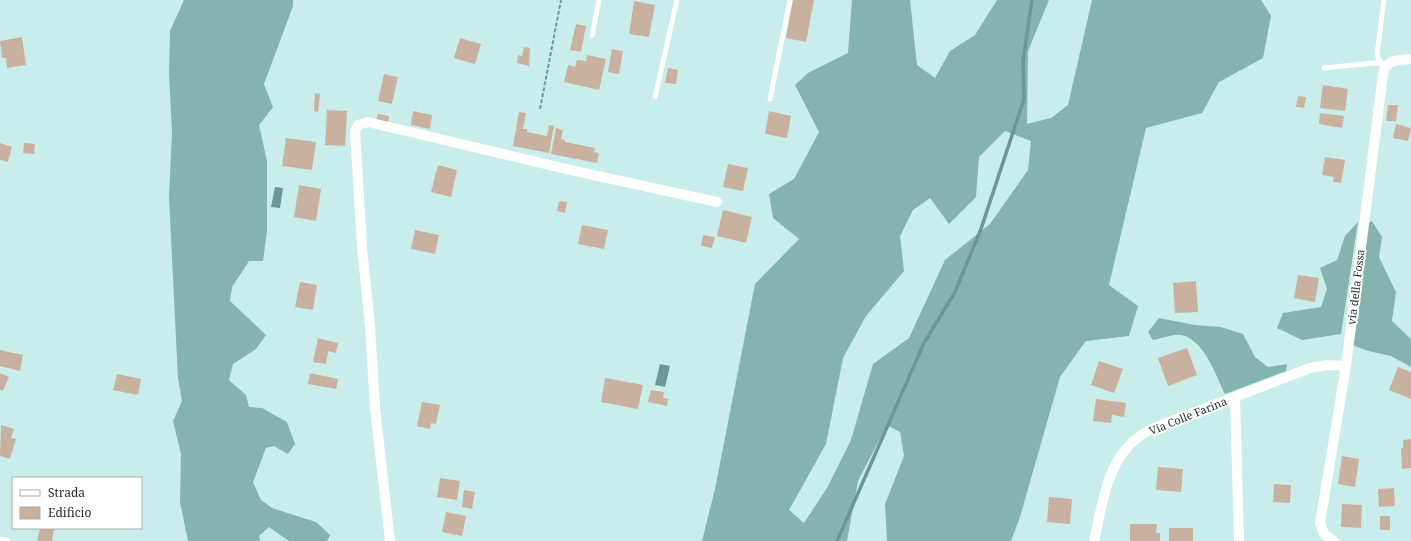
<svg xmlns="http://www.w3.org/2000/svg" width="1411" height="541" font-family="'Noto Serif',serif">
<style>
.forest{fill:#85b3b0;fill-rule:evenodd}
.water{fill:#6b9895}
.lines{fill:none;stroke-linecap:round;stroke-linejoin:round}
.stream{stroke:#6b9895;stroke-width:3.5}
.building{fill:#c9b19f}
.path{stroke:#799391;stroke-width:2;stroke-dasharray:4 2;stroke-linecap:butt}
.service{stroke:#fff;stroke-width:5}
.minor{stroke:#fff;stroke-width:10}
.labels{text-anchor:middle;stroke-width:4;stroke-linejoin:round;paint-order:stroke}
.street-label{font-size:11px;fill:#212f2e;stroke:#fff}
</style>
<rect width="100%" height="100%" fill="#c9edea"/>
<path class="forest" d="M184 0H293V6L264 84 273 107 259 125 267 161V231L263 261H249L232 287 230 301 266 335 256 349 233 364 229 380 246 395 249 407 262 408 287 422 295 444 288 454 274 446 266 448 253 482 261 500 272 508 316 522 330 535 327 541H289L269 527 259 536 260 541H188L180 502 181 454 173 421 182 401 178 379 169 197 172 132 169 74 170 31Z
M852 0H910L917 65 935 78 950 51 975 35 997 0H1049L1028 51 1027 124 1051 118 1068 105 1092 0H1261L1271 16 1263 58 1219 82 1202 113 1146 128 1109 285 1138 306 1129 336 1086 341 1060 377 1020 517 1011 541H887L885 504 904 456 900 432 887 425 858 481 847 541H702L715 489 755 284 799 239 773 218 769 194 794 179 819 132 795 85 808 73 848 53ZM1005 131 1031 141 1028 170 990 224 945 260 909 338 873 364 851 440 827 488 804 523 789 510 826 444 843 358 866 316 904 271 900 236 913 210 930 198 949 224 976 197 979 157Z
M1372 221 1382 237 1379 257 1396 292 1392 321 1411 339V367L1391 356 1368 351 1352 345 1368 223Z
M1358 222 1341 334 1302 340 1277 328 1283 313 1321 307 1327 289 1320 268 1337 260 1345 236Z
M1159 318 1195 325 1221 327 1243 334 1255 357 1268 367 1287 364 1286 371 1225 394C1216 376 1204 339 1181 335 1173 334 1161 339 1153 340L1148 332Z"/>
<path class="water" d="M275 187 283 188 280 208 271 207Z
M660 364 670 366 665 387 655 385Z"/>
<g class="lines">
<path class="stream" d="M837 541 924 343 955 292 981 229 1024 99 1023 61 1032 0"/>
</g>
<path class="building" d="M793 0H814L806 42 786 38Z
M634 1 655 5 649 37 629 34Z
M576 24 586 26 581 52 570 50Z
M22 37 26 65 7 68 6 58H2L0 41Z
M460 38 481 44 475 64 454 58Z
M524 47 530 48 529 66 517 63 518 55 522 56Z
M612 49 623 51 619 74 608 72Z
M587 55 606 59 599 90 564 82 568 65 575 67 577 60 586 61Z
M668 68 678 70 676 84 665 83Z
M384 74 398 77 392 104 378 101Z
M1323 85 1348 89 1345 111 1320 108Z
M315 93 320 94 318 112 314 111Z
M1298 96 1306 97 1304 108 1296 107Z
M1388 105H1398L1396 121H1386Z
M327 110 347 111 345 146 325 145Z
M413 111 432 115 430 129 411 125Z
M769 111 791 116 787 138 765 134Z
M519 112 526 113 523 129H527V132L547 136 549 125 554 126 549 153 513 146Z
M1320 113 1344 116 1342 128 1319 124Z
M378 114 389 116 388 123 376 121Z
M1396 124 1411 128 1408 141 1393 138Z
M556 128 563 130 561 139 565 140V142L595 148 594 152 599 153 597 163 551 154Z
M286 138 316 142 312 170 282 166Z
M0 143 12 147 8 162 0 160Z
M24 143 35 144 34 154 23 153Z
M1325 157 1345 160 1341 183 1333 182 1334 177 1322 175Z
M728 164 748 168 743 191 723 187Z
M438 165 457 170 451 197 431 192Z
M299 185 321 189 316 221 294 217Z
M559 201 567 202 565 213 557 211Z
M723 210 752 217 746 243 717 236Z
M582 225 608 230 604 249 578 244Z
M415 230 439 235 435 254 411 249Z
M703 235 715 237 712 248 701 246Z
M1298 275 1319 278 1315 302 1294 298Z
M1196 281 1198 312 1175 313 1173 283Z
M300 282 317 285 313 310 295 307Z
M318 338 338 343 336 353 328 351 326 364 313 362Z
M1187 348 1197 375 1168 386 1158 358Z
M0 350 23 355 20 371 0 366Z
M1099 361 1123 369 1114 393 1091 385Z
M1398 367 1411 372V399L1389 390Z
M0 373 9 377 3 391 0 390Z
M310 373 338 379 336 389 308 384Z
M117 374 141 379 138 395 113 390Z
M605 378 643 385 638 409 601 402Z
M651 390 664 392 663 398 668 399 667 406 648 402Z
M1096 399 1126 403 1124 417 1112 415 1111 423 1093 421Z
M422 402 440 405 436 424 431 423 430 429 417 426Z
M1 425 14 429 11 438 16 439 10 459 0 456Z
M1411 439V468L1402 469 1401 448H1403V440Z
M1342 456 1359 459 1355 487 1338 484Z
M1158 467 1183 469 1181 492 1156 490Z
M440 478 460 481 457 500 437 497Z
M1274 484 1291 485 1290 503 1273 502Z
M1394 488 1395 506 1379 507 1378 489Z
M464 490 475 492 472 509 462 507Z
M1049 497 1072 499 1070 524 1047 522Z
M1342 504 1362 505 1361 528 1341 527Z
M446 512 466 516 462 536 442 532Z
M1380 516H1390V530H1380Z
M1130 524H1157L1156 533H1160V541H1130Z
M40 528H54L52 541H37Z
M1169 528H1193V541H1169Z"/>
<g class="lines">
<path class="path" d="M540 109 561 0"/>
<path class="service" d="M1384 0 1377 54 1379 60 1385 67
M592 36 599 0
M1324 68 1374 63 1382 64
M655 97 677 0
M770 99 790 0
M0 539 8 541"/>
<path class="minor" d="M1235 397 1239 541
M390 541 375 408 370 326 362 247 355 131 358 125 368 122 566 169 717 202
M1094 541C1104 498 1108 448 1154 428L1310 368 1328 365 1346 366
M1334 541 1324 534 1320 523 1346 366 1383 74C1386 59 1399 60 1411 59"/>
</g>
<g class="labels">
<g class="street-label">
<text transform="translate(1356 287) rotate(-83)" y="4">via della Fossa</text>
<text transform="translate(1188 416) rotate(-22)" y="4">Via Colle Farina</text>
</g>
</g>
<rect x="12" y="477" width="130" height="52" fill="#ffffff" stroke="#a6acab"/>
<rect x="20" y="490" width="20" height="6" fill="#ffffff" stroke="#a6acab"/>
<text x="48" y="497" font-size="12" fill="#212f2e">Strada</text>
<rect x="20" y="507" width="20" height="12" fill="#c9b19f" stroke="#a6acab"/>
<text x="48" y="517" font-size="12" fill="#212f2e">Edificio</text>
</svg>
